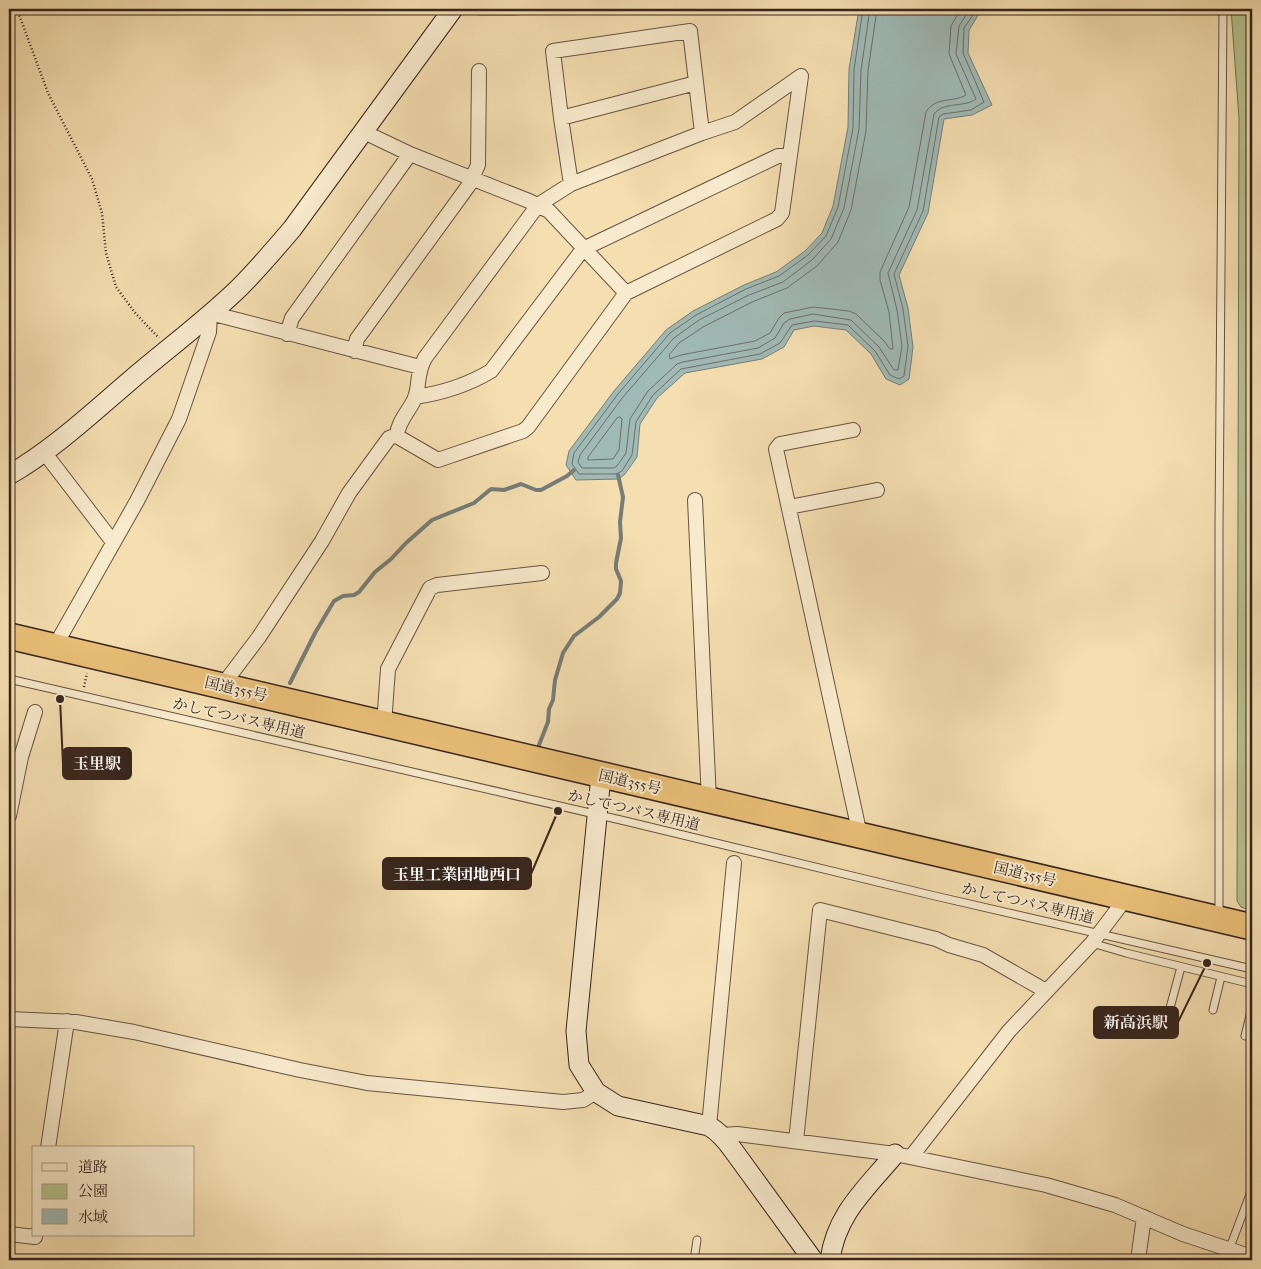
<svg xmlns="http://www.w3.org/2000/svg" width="1261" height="1269" font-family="'IM FELL French Canon','Noto Serif JP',serif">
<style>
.green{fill:#b6c390;stroke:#767456}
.water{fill:#a0bab6;stroke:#767e79}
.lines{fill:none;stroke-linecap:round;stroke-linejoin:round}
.shore{stroke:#6c706a;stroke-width:1}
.stream{stroke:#767e79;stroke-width:4}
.lane-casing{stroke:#665442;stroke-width:9}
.street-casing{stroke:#665442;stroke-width:16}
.secondary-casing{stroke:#37251d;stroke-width:21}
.highway-casing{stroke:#37251d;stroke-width:28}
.path{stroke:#37251d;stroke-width:2.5;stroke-dasharray:1 2.5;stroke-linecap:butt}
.lane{stroke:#f8eacc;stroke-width:7}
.street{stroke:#f8eacc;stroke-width:14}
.secondary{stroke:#f8eacc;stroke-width:19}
.highway{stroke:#eac078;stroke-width:25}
.labels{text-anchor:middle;stroke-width:4;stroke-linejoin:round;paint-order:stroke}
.street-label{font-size:15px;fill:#37251d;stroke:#f8eacc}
.leader{fill:none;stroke:#37251d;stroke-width:2}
.callout-dot{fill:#37251d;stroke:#f8eacc;stroke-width:2}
.callout{fill:#37251d;stroke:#37251d;stroke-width:2}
.callout-label{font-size:16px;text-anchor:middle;font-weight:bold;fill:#fff}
</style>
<rect width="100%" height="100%" fill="#f5dfb1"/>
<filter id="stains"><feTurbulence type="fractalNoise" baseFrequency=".004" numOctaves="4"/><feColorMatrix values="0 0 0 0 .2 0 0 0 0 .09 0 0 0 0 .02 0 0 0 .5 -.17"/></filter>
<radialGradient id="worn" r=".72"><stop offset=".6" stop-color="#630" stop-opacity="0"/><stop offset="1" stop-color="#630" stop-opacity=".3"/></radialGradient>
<path class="green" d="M1231 9H1252V911L1241 907 1237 901 1239 118Z"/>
<path class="water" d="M470 9H572L516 15H478L470 10Z
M859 9H982L969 30 968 53 992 105 972 115 944 119 928 213 899 275 908 308 913 347 909 379 900 385 886 379 871 354 846 330 814 326 794 330 784 347 762 359 685 373 657 398 640 424 637 457 625 474 619 479 576 480 566 465 569 451 614 391 666 330 693 311 744 285 776 272 805 251 822 233 833 206 848 127 849 69Z"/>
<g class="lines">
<path class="shore" d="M477 9 480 10 529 9
M863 9 854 70 853 128 838 207 826 236 808 255 779 276 746 289 696 315 670 333 618 394 574 453 572 464 579 474H616L622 471 632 455 636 422 653 395 681 369 760 354 780 343 792 325 814 321 848 325 875 351 890 375 899 379 904 376 908 346 903 309 894 274 923 211 939 117 943 114 971 110 984 102 963 53 964 28 977 9
M870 9 861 70 859 129 844 208 831 239 812 260 783 282 749 295 699 320 674 338 623 397 580 455 578 462 582 468H614L617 466 626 453 630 419 648 391 677 364 683 362 758 348 775 338 784 323 790 319 813 314 851 320 879 347 894 370H898L902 346 897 310 888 273 917 210 934 114C944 101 964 108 976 99L956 54 959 26 970 9
M877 9 868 71 866 131 851 210 838 242 817 266 787 288 752 302 703 327 679 343 669 355 670 359 681 355 755 341 770 333 779 318 784 313 813 307 849 311 856 314 884 341 890 349H893L889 312 880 280V272L909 207 926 112C936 96 952 103 966 95L949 54 951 26 961 9
M620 417 622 419 619 450 613 459 588 460V457L617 418Z"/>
<path class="stream" d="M290 683 315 633 334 601 343 596 354 595 359 592 375 572 391 559 406 543 432 520 474 503 491 489 504 490 521 484 536 490H541L567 476 574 470
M539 745 548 722 549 709 553 700 555 680 563 653 574 636 599 617 617 599 620 593 621 581 616 569V563L621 538 620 522 623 497 618 475"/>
<g class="lane-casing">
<path id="lane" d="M9 679 625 821 935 896 1252 969
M1219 914V529L1223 9
M1092 943 1126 953 1252 984
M1170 1008 1181 967
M1213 1010 1221 977
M1245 1036 1252 1007
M1229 1250 1252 1189
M694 1260 697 1240"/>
</g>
<g class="street-casing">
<path id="street" d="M561 118 696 83
M364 132 410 154 529 201 549 211 626 293
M571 184 561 118 553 51 690 31 702 133
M287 334 292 318 410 154
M354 351 357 339 469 185 478 165 479 71
M415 397C443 393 466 386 491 371L583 249 778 156H789
M853 430 780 444 776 449 860 835
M397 435 400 438 438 460 523 431 528 427 626 293 777 219 782 213 801 76
M44 452 113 542
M695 500 709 800
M789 507 877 490
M55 646 137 501 179 419 209 332 210 313 420 367
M224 686 228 678 259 637 322 541 349 493 389 438 397 435C398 421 410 410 415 398 420 384 416 374 425 358L538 205 571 184 702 133 735 122 801 76
M384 724 388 669 430 588 437 585 542 573
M9 816 21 757 35 712
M9 1019 76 1022 134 1032 300 1070 367 1083 563 1102 583 1100 596 1092
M709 1126 734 863
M722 1135 737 1134 895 1154 1046 1185 1115 1205 1183 1234 1252 1257
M796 1141 820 910 936 939 949 945 983 955 1046 991
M48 1148 67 1021
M911 1157 1009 1031 1092 943 1126 898
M9 1234 35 1237V1235
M1138 1260 1144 1217"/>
</g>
<g class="secondary-casing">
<path id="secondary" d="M9 475C54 449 92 413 132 379 167 349 205 321 239 288 258 269 275 249 292 229L453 9
M601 776 576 1031 579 1065 596 1092 618 1106 709 1126C719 1132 726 1140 733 1150L813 1260
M830 1260C836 1214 866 1189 895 1154"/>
</g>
<g class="highway-casing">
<path id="highway" d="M9 636 1252 927"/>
</g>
<path class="path" d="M17 9 48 93 92 179 102 213 106 253 116 287 136 314 159 338
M84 687 87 673"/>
<use href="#lane" class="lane"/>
<use href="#street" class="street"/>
<use href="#secondary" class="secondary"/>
<use href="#highway" class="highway"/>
</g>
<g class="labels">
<g class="street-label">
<text transform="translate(236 689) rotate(13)" y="5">国道355号</text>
<text transform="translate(239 718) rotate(13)" y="5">かしてつバス専用道</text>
<text transform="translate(630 782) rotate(13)" y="5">国道355号</text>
<text transform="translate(634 810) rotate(13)" y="5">かしてつバス専用道</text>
<text transform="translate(1025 874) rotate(13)" y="5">国道355号</text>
<text transform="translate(1028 903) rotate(13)" y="5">かしてつバス専用道</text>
</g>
</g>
<path class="leader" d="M60 699L63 764M558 811L531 874M1207 963L1178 1022"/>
<g class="callout-dot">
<circle cx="60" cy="699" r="5"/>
<circle cx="558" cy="811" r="5"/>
<circle cx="1207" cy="963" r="5"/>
</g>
<g class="callout">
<rect x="63" y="748" width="68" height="31" rx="5"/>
<rect x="383" y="858" width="148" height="31" rx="5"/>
<rect x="1094" y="1007" width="84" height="31" rx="5"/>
</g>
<g class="callout-label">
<text x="97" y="769">玉里駅</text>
<text x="457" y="880">玉里工業団地西口</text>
<text x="1136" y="1028">新高浜駅</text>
</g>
<rect width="1261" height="1269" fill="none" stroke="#f5dfb1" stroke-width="30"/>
<rect x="10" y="10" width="1241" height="1249" fill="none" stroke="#37251d" stroke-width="2.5"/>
<rect x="15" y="15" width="1231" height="1239" fill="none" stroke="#37251d"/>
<rect x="32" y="1146" width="162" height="90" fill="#f8eacc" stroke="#ab9b86"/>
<rect x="42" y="1163" width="25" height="8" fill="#f8eacc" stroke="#ab9b86"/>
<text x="78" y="1172" font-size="15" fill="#37251d">道路</text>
<rect x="42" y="1184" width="25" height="15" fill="#b6c390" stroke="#ab9b86"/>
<text x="78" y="1196" font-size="15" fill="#37251d">公園</text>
<rect x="42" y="1209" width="25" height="15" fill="#a0bab6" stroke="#ab9b86"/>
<text x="78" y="1222" font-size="15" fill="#37251d">水域</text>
<rect width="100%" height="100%" filter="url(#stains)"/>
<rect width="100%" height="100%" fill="url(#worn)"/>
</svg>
